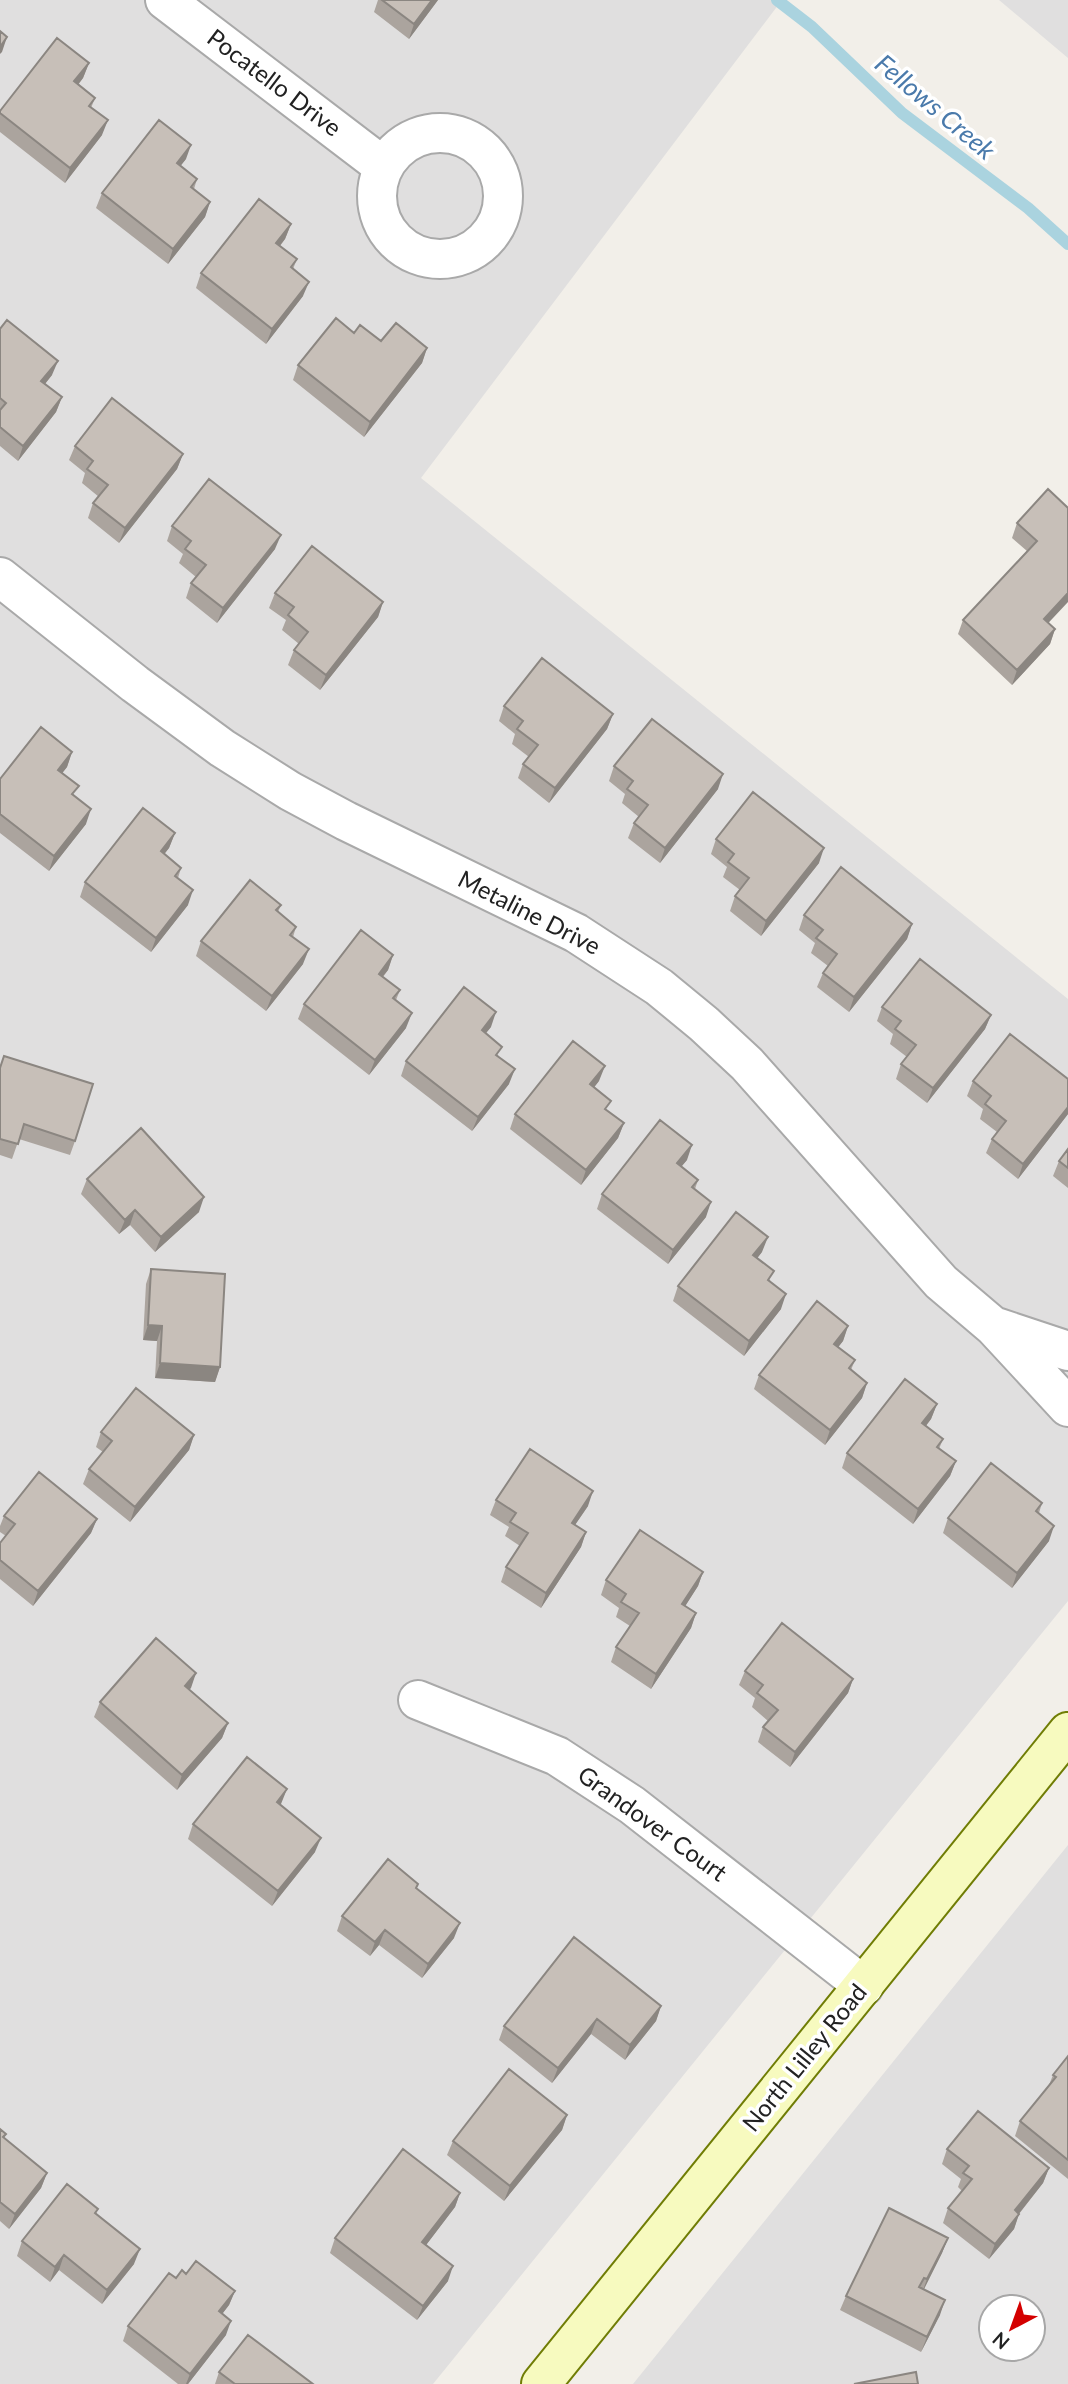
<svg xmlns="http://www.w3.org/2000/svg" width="1068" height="2384" font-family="Lato,sans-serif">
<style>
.residential{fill:#e0dfdf;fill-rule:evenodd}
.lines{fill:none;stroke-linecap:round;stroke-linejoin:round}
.stream{stroke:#aad3df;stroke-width:12}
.street-casing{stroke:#a9a9a9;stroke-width:42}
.secondary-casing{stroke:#707d05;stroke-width:42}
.street{stroke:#fff;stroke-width:38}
.secondary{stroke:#f7fabf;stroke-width:38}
.wall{fill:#aba49e}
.shaded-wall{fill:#8b8681}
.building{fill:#c7bfb8;stroke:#8b8681;stroke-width:2}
.labels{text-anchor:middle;stroke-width:7;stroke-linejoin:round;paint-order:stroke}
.street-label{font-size:24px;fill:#222;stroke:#fff}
.water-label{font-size:26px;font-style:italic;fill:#4a7aab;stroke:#fff}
</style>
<rect width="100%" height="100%" fill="#f2efe9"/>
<path class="residential" d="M0 0H782L421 478 1068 999V1601L433 2384H0Z
M999 0H1068V58Z
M1068 1845V2384H633ZM991 2307H1033V2349H991Z"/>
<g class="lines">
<path class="stream" d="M777 0 812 27 902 113 1028 208 1068 244"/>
<g class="street-casing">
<path id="street" d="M165 0 384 167
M377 196a63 63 0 1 1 126 0a63 63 0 1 1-126 0Z
M0 577 135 684 222 748 290 791 346 821 576 933 659 987 704 1024 747 1064 941 1282 994 1327 1068 1407
M996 1327 1068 1351
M418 1700 557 1756 632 1805 864 1986"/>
</g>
<g class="secondary-casing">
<path id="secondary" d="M541 2384 1068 1732"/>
</g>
<use href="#street" class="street"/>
<use href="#secondary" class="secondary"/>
</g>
<path class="wall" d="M378 0H438L409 39 374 12Z
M89 63 83 78 78 85 95 98 91 108 102 135 65 183 0 132V111Z
M186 159 180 166 197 179 194 189 210 202 205 217 168 264 96 208 102 193Z
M291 224 285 239 280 246 297 259 293 269 303 296 266 344 196 288 201 273Z
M0 329 52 375 45 384 62 397 56 412 18 461 0 446Z
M354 333 381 341 427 348 422 363 364 437 293 380 298 365Z
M75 446 183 454 177 469 119 543 88 518 93 503 99 497 82 483 85 473 69 460Z
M1048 489V623L1055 629 1050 644 1012 685 958 634 963 620 1027 551 1012 538 1017 523Z
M172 526 275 549 217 623 186 598 191 583 196 577 179 563 183 554 167 541Z
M275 593 383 602 378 617 320 690 288 665 294 650 299 644 282 630 286 620 269 608Z
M504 706 613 714 607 729 549 803 518 778 523 764 529 757 512 744 515 734 499 721Z
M72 752 67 767 62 773 75 797 86 824 49 871 0 833V779Z
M614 766 718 789 660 863 628 838 634 823 639 817 622 803 625 794 609 781Z
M175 833 169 848 164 854 181 868 178 878 188 905 151 952 80 897 85 882Z
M716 839 819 863 761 936 730 911 735 896 740 890 723 877 727 867 711 854Z
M281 905 278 912 296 927 293 937 303 964 266 1011 196 956 201 941Z
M804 915 912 924 907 939 849 1012 817 987 823 973 828 966 811 953 815 943 799 930Z
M393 955 388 970 383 977 400 990 396 1000 406 1028 369 1075 298 1019 304 1004Z
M882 1007 991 1015 985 1029 927 1103 896 1079 901 1064 907 1057 890 1044 893 1034 877 1021Z
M491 1027 486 1033 499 1057 509 1084 472 1131 401 1076 406 1061Z
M0 1066 75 1141 70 1155 19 1139 12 1159 0 1155Z
M1068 1079V1114L1018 1179 986 1153 992 1139 997 1132 980 1119 983 1109 967 1096 973 1081Z
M599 1081 594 1087 607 1111 624 1123 618 1138 581 1185 510 1129 515 1114Z
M1068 1149V1188L1053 1176 1059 1161Z
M687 1160 681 1166 698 1180 695 1189 706 1217 668 1264 597 1209 602 1194Z
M87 1179 199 1212 155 1252 130 1225 119 1234 81 1194Z
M762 1252 757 1258 771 1282 781 1309 744 1356 673 1301 678 1286Z
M151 1269 220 1367 215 1382 155 1378 157 1341 143 1340 146 1284Z
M848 1326 843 1341 838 1347 855 1360 851 1370 867 1383 862 1398 825 1445 754 1389 759 1375Z
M937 1404 931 1419 926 1426 943 1439 939 1449 956 1461 950 1476 913 1524 842 1468 847 1453Z
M101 1432 194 1435 189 1450 130 1522 83 1484 89 1469 103 1452 96 1447Z
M496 1500 588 1506 575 1525 586 1532 581 1547 541 1608 501 1582 506 1567 520 1546 505 1536 509 1527 490 1515Z
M1042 1503 1039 1513 1049 1541 1012 1588 943 1533 948 1518Z
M4 1516 97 1519 91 1533 33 1606 0 1579V1543L6 1536 0 1532V1526Z
M703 1572 698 1586 685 1606 696 1613 691 1628 651 1689 611 1662 616 1647 630 1626 616 1617 619 1608 601 1595 606 1580Z
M745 1671 853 1679 848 1693 790 1767 758 1742 763 1727 768 1721 752 1707 755 1698 739 1685Z
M196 1673 189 1689 228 1723 222 1738 177 1790 94 1717 100 1702Z
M281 1804 280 1805 315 1852 272 1906 188 1839 193 1824Z
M417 1889 454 1938 422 1978 379 1945 370 1956 337 1931 342 1916Z
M661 2006 656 2021 625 2060 591 2034 552 2083 499 2040 504 2026Z
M1068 2056V2179L1015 2136 1020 2121 1049 2085 1053 2075Z
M567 2115 562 2130 504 2201 447 2155 453 2141Z
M0 2129 6 2134 4 2139 47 2173 41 2188 9 2229 0 2221Z
M947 2149 1049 2168 1043 2183 1019 2214 1014 2229 989 2259 943 2223 948 2208 962 2191 958 2187 961 2179 942 2164Z
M460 2193 455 2207 426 2245 448 2281 417 2320 330 2253 335 2238Z
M98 2209 96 2214 134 2264 102 2304 59 2270 50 2282 17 2256 22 2241Z
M948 2238 942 2253 924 2289 940 2315 921 2352 840 2310 846 2296Z
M186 2274 235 2291 229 2305 222 2314 226 2335 188 2384H178L123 2341 128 2326 176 2278Z
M219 2372 313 2384H215Z"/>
<path class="shaded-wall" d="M432 0H438L409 39 414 24Z
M7 37 2 52 0 54V47Z
M89 63 83 78 69 96 74 81Z
M108 120 102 135 65 183 70 168Z
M191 145 186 159 171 178 177 163Z
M210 202 205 217 168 264 173 249Z
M291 224 285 239 270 258 276 243Z
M309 282 303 296 266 344 272 329Z
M427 348 422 363 364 437 370 422Z
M58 361 52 375 36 395 41 381Z
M62 397 56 412 18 461 23 446Z
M183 454 177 469 119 543 125 528Z
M281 535 275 549 217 623 223 608Z
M1068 593V602L1038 634 1044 619Z
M383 602 378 617 320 690 326 675Z
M1055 629 1050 644 1012 685 1017 670Z
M613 714 607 729 549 803 555 788Z
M72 752 67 767 53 785 58 770Z
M723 774 718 789 660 863 665 848Z
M91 809 86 824 49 871 54 856Z
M175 833 169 848 155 866 161 851Z
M824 848 819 863 761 936 766 921Z
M193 890 188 905 151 952 156 938Z
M912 924 907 939 849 1012 854 997Z
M309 949 303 964 266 1011 272 996Z
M393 955 388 970 373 988 379 974Z
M496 1012 491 1027 476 1045 482 1030Z
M412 1013 406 1028 369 1075 375 1060Z
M991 1015 985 1029 927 1103 933 1088Z
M605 1066 599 1081 585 1099 590 1084Z
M515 1069 509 1084 472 1131 478 1117Z
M1068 1107V1114L1018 1179 1023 1164Z
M624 1123 618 1138 581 1185 586 1170Z
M692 1145 687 1160 672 1178 677 1163Z
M204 1197 199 1212 155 1252 161 1237Z
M711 1202 706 1217 668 1264 673 1250Z
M135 1210 130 1225 119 1234 125 1220Z
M768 1237 762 1252 748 1270 753 1255Z
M786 1294 781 1309 744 1356 749 1341Z
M148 1325 162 1326 157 1341 143 1340Z
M848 1326 843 1341 829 1359 834 1344Z
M160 1363 220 1367 215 1382 155 1378Z
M867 1383 862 1398 825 1445 830 1430Z
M937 1404 931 1419 917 1437 922 1423Z
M194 1435 189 1450 130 1522 135 1507Z
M956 1461 950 1476 913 1524 918 1509Z
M593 1491 588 1506 566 1538 572 1523Z
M97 1519 91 1533 33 1606 38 1591Z
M1054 1526 1049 1541 1012 1588 1017 1573Z
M586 1532 581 1547 541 1608 546 1593Z
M703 1572 698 1586 677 1619 682 1604Z
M696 1613 691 1628 651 1689 656 1674Z
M196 1673 191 1688 180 1700 185 1686Z
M853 1679 848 1693 790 1767 795 1752Z
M228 1723 222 1738 177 1790 182 1775Z
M287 1789 281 1804 271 1817 277 1802Z
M321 1838 315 1852 272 1906 278 1891Z
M460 1923 454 1938 422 1978 428 1964Z
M385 1930 379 1945 370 1956 375 1942Z
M661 2006 656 2021 625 2060 630 2045Z
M597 2019 591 2034 552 2083 558 2068Z
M567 2115 562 2130 504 2201 510 2186Z
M1049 2168 1043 2183 1010 2225 1015 2210Z
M47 2173 41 2188 9 2229 15 2214Z
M460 2193 455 2207 417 2257 422 2242Z
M1019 2214 1014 2229 989 2259 995 2244Z
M948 2238 942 2253 922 2293 927 2279Z
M140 2249 134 2264 102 2304 107 2290Z
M64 2255 59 2270 50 2282 55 2267Z
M453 2266 448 2281 417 2320 423 2306Z
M235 2291 229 2305 213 2326 219 2311Z
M945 2300 940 2315 921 2352 927 2337Z
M231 2321 226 2335 188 2384H186L190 2374Z"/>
<path class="building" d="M382 0H432L414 24Z
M0 31 7 37 0 47Z
M57 38 89 63 74 81 95 98 89 106 108 120 70 168 0 113V111Z
M159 120 191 145 177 163 197 179 191 187 210 202 173 249 102 193Z
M259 199 291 224 276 243 297 259 291 267 309 282 272 329 201 273Z
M336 318 354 333 360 325 381 341 396 323 427 348 370 422 298 365Z
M7 320 58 361 41 381 62 397 23 446 0 427V410L6 403 0 398V329Z
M112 398 183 454 125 528 93 503 108 485 87 469 93 461 75 446Z
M209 479 281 535 223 608 191 583 206 565 185 549 191 541 172 526Z
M1048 489 1068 508V593L1044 619 1055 629 1017 670 963 620 1037 541 1017 523Z
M312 546 383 602 326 675 294 650 308 632 288 615 294 607 275 593Z
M542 658 613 714 555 788 523 764 538 745 517 729 523 721 504 706Z
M652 719 723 774 665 848 634 823 648 805 627 789 633 781 614 766Z
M41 727 72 752 58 770 79 786 72 794 91 809 54 856 0 814V779Z
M753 792 824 848 766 921 735 896 749 878 728 862 734 854 716 839Z
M143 808 175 833 161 851 181 868 175 876 193 890 156 938 85 882Z
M841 867 912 924 854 997 823 973 837 954 816 938 823 930 804 915Z
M250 880 281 905 276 910 296 927 290 935 309 949 272 996 201 941Z
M361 930 393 955 379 974 400 990 393 998 412 1013 375 1060 304 1004Z
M920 959 991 1015 933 1088 901 1064 916 1045 895 1029 901 1021 882 1007Z
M464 987 496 1012 482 1030 502 1047 496 1055 515 1069 478 1117 406 1061Z
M1010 1034 1068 1079V1107L1023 1164 992 1139 1006 1121 985 1104 991 1096 973 1081Z
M573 1041 605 1066 590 1084 611 1101 605 1109 624 1123 586 1170 515 1114Z
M4 1056 93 1084 75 1141 24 1124 18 1144 0 1139V1068Z
M660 1120 692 1145 677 1163 698 1180 692 1187 711 1202 673 1250 602 1194Z
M141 1128 204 1197 161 1237 135 1210 125 1220 87 1179Z
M1068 1149V1168L1059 1161Z
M736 1212 768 1237 753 1255 774 1271 768 1280 786 1294 749 1341 678 1286Z
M151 1269 225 1274 220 1367 160 1363 162 1326 148 1325Z
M817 1301 848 1326 834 1344 855 1360 849 1368 867 1383 830 1430 759 1375Z
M905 1379 937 1404 922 1423 943 1439 937 1447 956 1461 918 1509 847 1453Z
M136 1388 194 1435 135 1507 89 1469 112 1441 101 1432Z
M530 1449 593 1491 572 1523 586 1532 546 1593 506 1567 528 1533 510 1522 516 1513 496 1500Z
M991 1463 1042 1503 1036 1511 1054 1526 1017 1573 948 1518Z
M39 1472 97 1519 38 1591 0 1560V1543L15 1524 4 1516Z
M640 1530 703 1572 682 1604 696 1613 656 1674 616 1647 639 1613 621 1602 626 1594 606 1580Z
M782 1623 853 1679 795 1752 763 1727 778 1710 757 1693 763 1685 745 1671Z
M156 1638 196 1673 185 1686 228 1723 182 1775 100 1702Z
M247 1757 287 1789 277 1802 321 1838 278 1891 193 1824Z
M388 1859 418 1884 416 1888 460 1923 428 1964 385 1930 375 1942 342 1916Z
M574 1937 661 2006 630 2045 597 2019 558 2068 504 2026Z
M1068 2056V2160L1020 2121 1056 2077 1053 2075Z
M509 2069 567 2115 510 2186 453 2141Z
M978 2111 1049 2168 1015 2210 1019 2214 995 2244 948 2208 972 2179 963 2173 969 2166 947 2149Z
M0 2129 6 2134 3 2137 47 2173 15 2214 0 2202Z
M403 2149 460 2193 422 2242 453 2266 423 2306 335 2238Z
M67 2184 98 2209 95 2213 140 2249 107 2290 64 2255 55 2267 22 2241Z
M889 2208 948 2238 927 2279 924 2278 919 2287 945 2300 927 2337 846 2296Z
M196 2261 235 2291 219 2311 231 2321 190 2374 128 2326 169 2273 176 2278 182 2270 186 2274Z
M248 2335 313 2384H235L219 2372Z
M916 2372 918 2384H854Z"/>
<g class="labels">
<g class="street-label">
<text transform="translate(274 83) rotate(37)" y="8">Pocatello Drive</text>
<text transform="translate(529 913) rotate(27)" y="8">Metaline Drive</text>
<text transform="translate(652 1824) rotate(36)" y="8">Grandover Court</text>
<text transform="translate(805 2058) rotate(-51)" y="8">North Lilley Road</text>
</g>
<g class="water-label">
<text transform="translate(935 107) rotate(40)" y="9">Fellows Creek</text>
</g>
</g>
<g transform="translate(1012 2328) rotate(221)"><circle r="33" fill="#ffffff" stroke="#a7a7a7" stroke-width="2"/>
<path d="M0-5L12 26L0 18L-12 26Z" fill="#d40000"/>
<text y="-10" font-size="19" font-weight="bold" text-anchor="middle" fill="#222222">N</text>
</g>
</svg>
